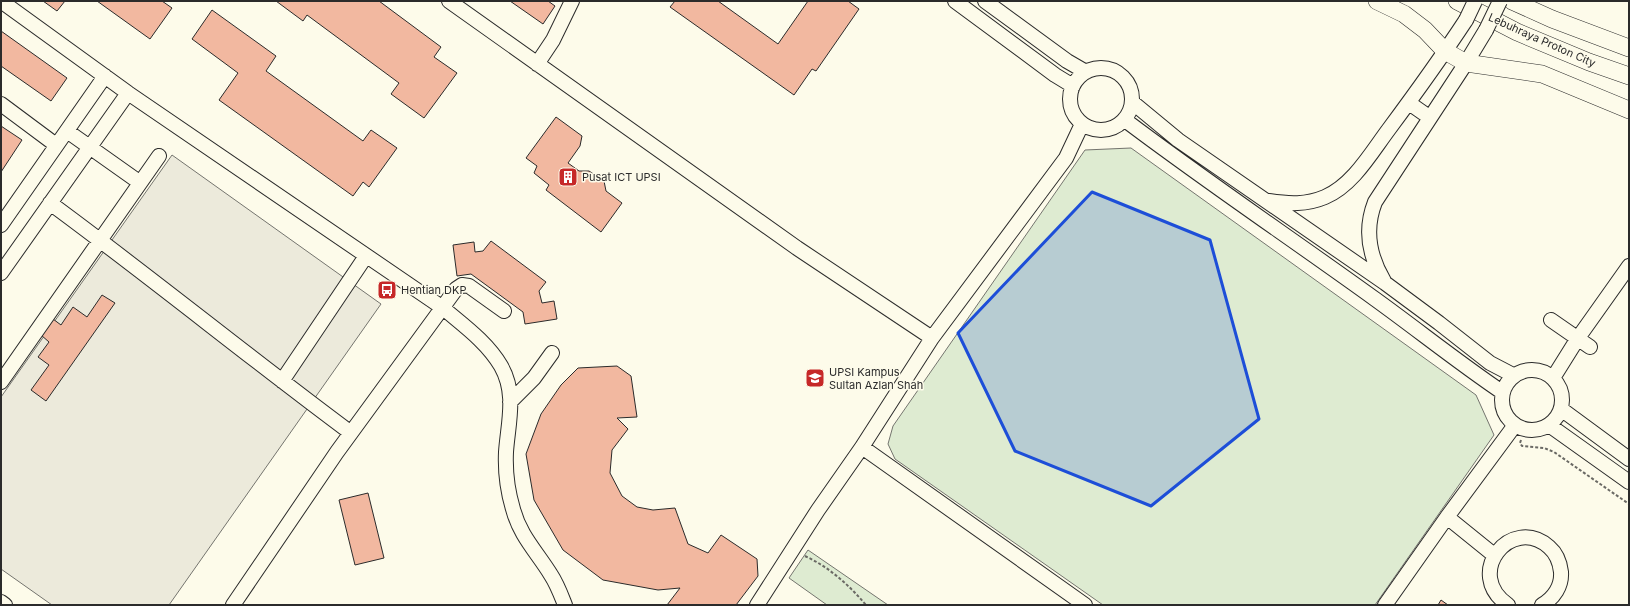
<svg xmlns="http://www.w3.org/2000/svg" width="1630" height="606" font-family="Inter,sans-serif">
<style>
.green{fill:#deebd1;stroke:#74746e}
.parking{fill:#eceadb;stroke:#74746e}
.building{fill:#f2b8a0;stroke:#2b2b2b}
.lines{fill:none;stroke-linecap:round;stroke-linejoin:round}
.minor-casing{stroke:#2b2b2b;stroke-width:16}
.major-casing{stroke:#2b2b2b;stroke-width:18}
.path{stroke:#6a6964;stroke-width:2;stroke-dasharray:3 2;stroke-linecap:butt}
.minor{stroke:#fdfbea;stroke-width:14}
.major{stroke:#fdfbea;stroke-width:17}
.minor-bridge-casing{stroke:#2b2b2b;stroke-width:16;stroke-linecap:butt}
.minor-bridge{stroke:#fdfbea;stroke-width:14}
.marked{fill:#1d4ed8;fill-opacity:0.2;stroke:#1d4ed8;stroke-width:3;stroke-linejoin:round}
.labels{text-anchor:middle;stroke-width:3;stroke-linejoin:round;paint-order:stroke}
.street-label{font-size:11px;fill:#2b2b2b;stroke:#fdfbea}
.poi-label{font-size:11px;fill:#2b2b2b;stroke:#fdfbea;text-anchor:start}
</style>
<rect width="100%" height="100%" fill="#fdfbea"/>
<path class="green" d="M1131 148 1476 395 1494 435 1375 605H1103L895 459 888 444 893 426 1085 150Z
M808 550 888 605H827L789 578Z"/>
<path class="parking" d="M172 155 381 304 169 605H52L1 569V397Z"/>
<path class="building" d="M43 1H65L57 11Z
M97 1H162L172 8 150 39Z
M276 1H379L441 47 434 57 457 73 424 118 391 94 399 83 307 15 303 21Z
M510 1H548L555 6 543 24Z
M675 1H718L778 44 808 1H848L859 9 816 71 812 69 794 95 670 7Z
M212 10 276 56 266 71 363 141 371 130 397 148 369 187 363 182 353 196 219 100 238 73 192 39Z
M1 31 67 78 51 101 1 66Z
M556 117 582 136 580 146 568 163 579 171H589L604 181 606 191 622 203 601 232 546 190 549 185 534 173 537 166 526 158Z
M1 126 22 140 1 172Z
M491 241 546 282 539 291 542 303 554 301 557 319 525 324 523 312 471 274 457 276 453 245 474 242 475 252 483 251Z
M102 295 115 303 46 401 31 390 49 365 38 357 49 342 41 335 53 319 61 325 73 307 87 317Z
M617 366 631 376 637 417 617 418 628 429 612 450 610 473 622 496 637 507 653 510 675 508 688 544 708 553 721 535 757 559 758 576 736 605H667L680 588 658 590 603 580 563 550 534 500 526 454 541 414 561 385 578 368Z
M368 493 384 558 355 565 339 500Z
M1441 600 1448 605H1438Z"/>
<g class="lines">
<g class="minor-casing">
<path id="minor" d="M1 1 128 93 443 308C463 325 487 342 501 366 517 394 508 423 506 452 505 473 507 489 513 509 520 536 537 552 551 575 557 584 561 595 565 605
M449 1 797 248 932 338
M955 1 1055 75 1073 86
M985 1 1067 61 1086 72
M537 64 553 40 572 1
M1070 99a31 31 0 1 1 62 0a31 31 0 1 1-62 0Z
M1132 102 1178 140 1385 283 1439 323 1490 363 1513 375
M1409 103 1429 117
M1 104 56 145
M1125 120C1207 182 1292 239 1375 299 1418 330 1459 363 1502 392
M67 131 139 182
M1269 201C1289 204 1306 205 1325 197 1353 185 1371 153 1389 129 1415 94 1441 58 1466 20
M50 203C152 278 250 358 351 433
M1 225 105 76
M1 273 128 93
M1384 281C1369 256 1364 230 1375 202L1466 63 1486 30
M1551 320 1590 347
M1502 400a30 30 0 1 1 60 0a30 30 0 1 1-60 0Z
M1553 378 1578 338 1629 266
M282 381 366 256
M1 382 159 156
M510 402 534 378 552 353
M1561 409 1629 459
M1549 425 1629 482
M862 447 1085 605
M1447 517 1494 555
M1 602 5 605
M233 605 337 452 456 289 462 285 469 286 504 311
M757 605 818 510 862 447 932 338 1066 158 1082 124
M1385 605 1447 517 1515 425
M1508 605C1463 574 1511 514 1549 547 1556 553 1560 563 1561 572 1562 586 1554 598 1542 605"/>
</g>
<g class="major-casing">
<path id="major" d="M1377 1 1404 14 1425 30 1445 51 1466 63 1542 74 1629 110
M1457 1 1517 32 1589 62 1629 76
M1512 1 1552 19 1629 48"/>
</g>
<path class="path" d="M1521 440 1520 443 1522 446 1544 448 1554 452 1629 504
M805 556C829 567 849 585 866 605"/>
<use href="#minor" class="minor"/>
<use href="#major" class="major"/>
<g class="minor-bridge-casing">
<path id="minor-bridge" d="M1466 20 1475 1
M1486 30 1500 1"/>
</g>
<use href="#minor-bridge" class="minor-bridge"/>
</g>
<path class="marked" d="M1092 192 1210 240 1259 419 1151 506 1015 451 958 333Z"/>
<defs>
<g id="building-square" transform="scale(1)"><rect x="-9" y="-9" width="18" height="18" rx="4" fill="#c62828" stroke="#fdfbea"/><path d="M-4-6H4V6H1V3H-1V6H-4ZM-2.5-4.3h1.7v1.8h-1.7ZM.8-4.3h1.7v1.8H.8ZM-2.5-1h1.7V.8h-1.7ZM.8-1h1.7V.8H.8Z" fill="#fff"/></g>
<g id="bus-square" transform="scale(1)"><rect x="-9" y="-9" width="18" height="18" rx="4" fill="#c62828" stroke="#fdfbea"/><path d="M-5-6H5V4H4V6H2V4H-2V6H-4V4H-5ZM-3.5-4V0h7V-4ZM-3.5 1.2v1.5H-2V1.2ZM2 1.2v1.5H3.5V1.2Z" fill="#fff"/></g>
<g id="university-square" transform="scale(1)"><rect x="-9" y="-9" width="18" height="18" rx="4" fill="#c62828" stroke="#fdfbea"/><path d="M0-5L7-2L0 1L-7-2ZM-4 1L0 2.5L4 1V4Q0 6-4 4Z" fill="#fff"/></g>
</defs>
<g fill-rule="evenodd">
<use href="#building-square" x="568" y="177"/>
<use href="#bus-square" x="387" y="290"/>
<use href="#university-square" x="815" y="378"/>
</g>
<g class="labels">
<g class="street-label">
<text transform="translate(1542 40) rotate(24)" y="4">Lebuhraya Proton City</text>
</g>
<g class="poi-label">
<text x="582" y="181">Pusat ICT UPSI</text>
<text x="401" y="294">Hentian DKP</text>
<text x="829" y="376">UPSI Kampus<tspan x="829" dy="13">Sultan Azlan Shah</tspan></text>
</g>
</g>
<rect width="1630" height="606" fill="none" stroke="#2b2b2b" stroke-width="4"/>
</svg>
